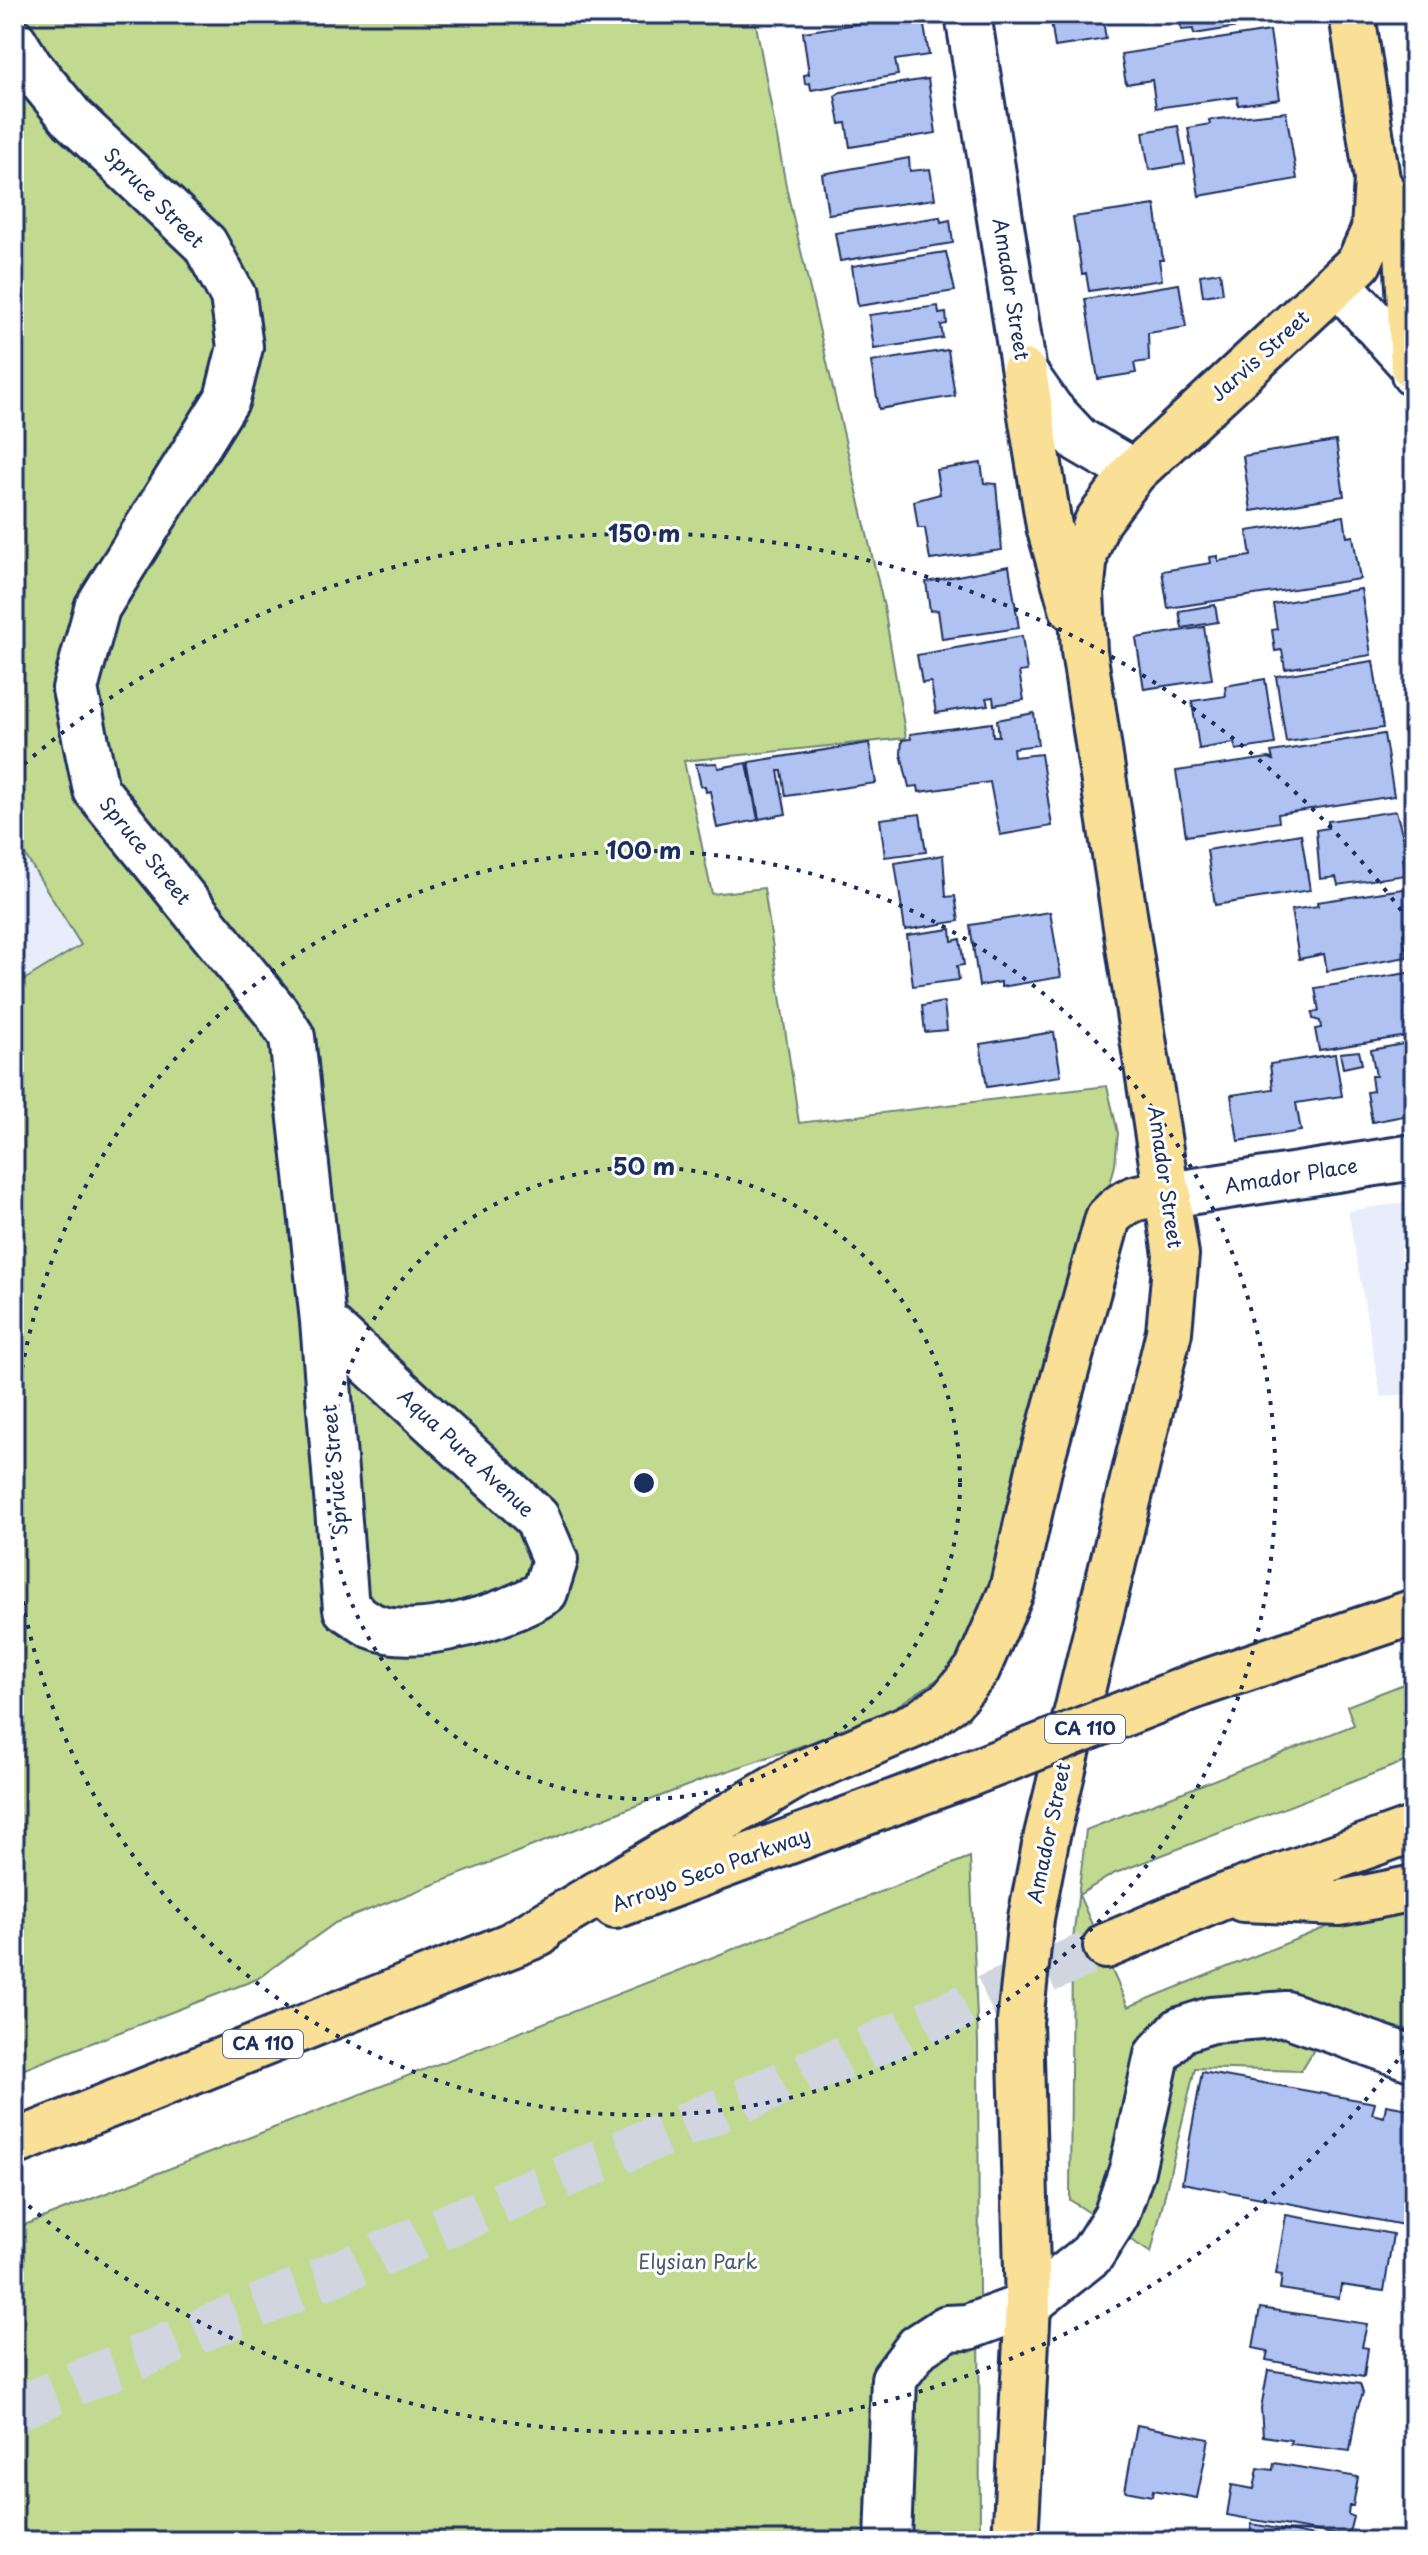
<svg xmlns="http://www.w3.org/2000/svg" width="1428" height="2555" font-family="'Playpen Sans',sans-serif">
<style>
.built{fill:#e7edfb}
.green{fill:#c1da90;stroke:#6e8477;stroke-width:2}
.building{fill:#b0c2f2;stroke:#1b2f5e;stroke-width:2}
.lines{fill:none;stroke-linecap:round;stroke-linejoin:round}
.highway-tunnel{stroke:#d1d5df;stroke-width:44;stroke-dasharray:44 22;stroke-linecap:butt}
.minor-casing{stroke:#1b2f5e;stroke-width:50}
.major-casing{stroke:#1b2f5e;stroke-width:50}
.highway-casing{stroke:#1b2f5e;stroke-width:50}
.minor{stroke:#fff;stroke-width:44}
.major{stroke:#fadf96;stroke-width:44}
.highway{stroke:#fadf96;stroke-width:44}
.highway-bridge-casing{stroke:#1b2f5e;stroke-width:50;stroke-linecap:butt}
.highway-bridge{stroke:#fadf96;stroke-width:44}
.ring{fill:none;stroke:#1b2f5e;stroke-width:4;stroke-dasharray:4 8}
.labels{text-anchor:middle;stroke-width:6;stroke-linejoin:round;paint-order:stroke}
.shield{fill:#fff;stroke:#5f6d8e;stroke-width:2}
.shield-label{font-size:18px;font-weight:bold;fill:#1b2f5e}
.street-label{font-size:20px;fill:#1b2f5e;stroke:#fff}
.park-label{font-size:20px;fill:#445a6a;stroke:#fff}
.centre{fill:#1b2f5e;stroke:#fff;stroke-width:4}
.ring-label{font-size:24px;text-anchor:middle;font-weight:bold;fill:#1b2f5e;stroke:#fff;stroke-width:6;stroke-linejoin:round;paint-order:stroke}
</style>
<rect width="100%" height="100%" fill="#fff"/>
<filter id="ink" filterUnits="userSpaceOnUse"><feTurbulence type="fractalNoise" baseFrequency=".0125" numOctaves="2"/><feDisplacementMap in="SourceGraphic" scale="16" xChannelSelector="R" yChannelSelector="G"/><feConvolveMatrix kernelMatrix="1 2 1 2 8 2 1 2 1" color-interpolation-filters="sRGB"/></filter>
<g filter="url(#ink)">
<path class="built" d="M14 837 163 1077 14 1169Z
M1414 1201V1393L1381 1397 1348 1211Z"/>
<path class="green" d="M14 14H754L787 191 884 607 906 738 684 761 712 894 764 888 799 1123 1107 1086 1118 1133 1115 1165 1005 1581 950 1671 874 1721 707 1778 335 1923 257 1979 14 2073V986L81 945 14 837Z
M1414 1680V1758L1113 1874 1079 1895 1128 2007 1349 1918 1414 1909V2031L1336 2013 1301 2071 1195 2068 1151 2253 1070 2200 1072 1948 1086 1830 1354 1725 1347 1706Z
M970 1857 978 2042 980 2541H14V2229Z"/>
<path class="building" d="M922 14 929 55 895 60 898 75 811 90 810 83 805 84 804 75 809 74 803 32Z
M1050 14H1102L1106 39 1055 47Z
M1175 14H1267L1269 22 1194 34 1193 29 1181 30 1180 18 1176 19Z
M1270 31 1280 99 1238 105 1237 97 1156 108 1152 80 1126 84 1121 54Z
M928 79 936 133 850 147 846 123 840 124 835 96 841 92Z
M1286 112 1297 179 1199 196 1188 128 1210 124 1209 120Z
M1178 126 1185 164 1149 170 1143 132Z
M909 158 910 171 930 169 935 199 828 214 822 174Z
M1155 205 1163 260H1159L1162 280 1089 291 1086 273 1082 274 1073 217Z
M940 217 941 222 950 220 953 243 840 261 835 233Z
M946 252 955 291 858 306 852 266Z
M1220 272 1223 293 1203 296 1200 275Z
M1179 284 1186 327 1148 333 1149 361 1134 363 1136 373 1098 379 1085 299Z
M938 306 939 314 946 313 947 324 941 325 943 338 874 349 869 315Z
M948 350 955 396 879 409 871 362Z
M1336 441 1344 496 1251 511 1243 456Z
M981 463 984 483 996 484 1002 550 930 560 925 528H918L914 501 940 494 936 470Z
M1344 516 1347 537 1353 536 1360 579 1168 608 1162 571 1211 563 1210 557 1218 556V561L1251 556 1247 531Z
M1009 566 1019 628 942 639 938 610 930 611 926 582Z
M1361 589 1371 655 1285 669 1282 650 1275 651 1272 630 1277 629 1273 604Z
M1215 605 1218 622 1182 628 1179 611Z
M1204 627 1212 679 1144 689 1136 638Z
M1022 636 1027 671 1019 672 1024 700 994 705 993 697 986 698 988 705 936 713 931 682 922 683 917 655Z
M1373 661 1383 728 1286 742 1276 676Z
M1265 679 1275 744 1236 750 1234 743 1199 749 1192 701 1226 696 1225 686Z
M1034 713 1038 745 1013 748 1014 757 1041 754 1052 826 1000 835 990 782 919 792 918 786 909 787 901 754 902 740 911 739 910 734 992 723 993 736H999L997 720Z
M1384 734 1394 796 1278 814 1279 822 1186 836 1176 771 1269 758 1273 760 1271 752Z
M869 743 876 783 786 796 782 771H778L786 814 759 819 749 762Z
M717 763 718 768 747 763 758 820 717 828 710 791 706 792 705 786H701L696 764Z
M1396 811 1408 856 1403 857 1406 875 1338 885 1336 877 1320 879 1316 830 1328 828V821Z
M920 814 926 852 885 857 880 819Z
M1301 834 1310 890 1215 905 1207 850Z
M943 855 946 897 955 896 959 921 905 930 895 863Z
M1410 888 1414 932 1403 934 1407 957 1327 971 1324 954 1299 959 1291 910 1318 906 1317 902Z
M1050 912 1061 977 1001 987V982L979 986 970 925Z
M951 929 952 941 960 939 964 965 957 966 959 980 913 986 907 935Z
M1414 972V1035L1319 1050 1315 1029 1321 1028 1320 1021 1313 1019 1312 1013 1319 1011 1315 988Z
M944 1002 947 1030 925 1032 922 1006Z
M1054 1032 1061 1076 987 1087 980 1044Z
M1414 1042V1114L1372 1122 1367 1092 1373 1091 1371 1076H1376L1371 1050Z
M1359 1051 1362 1064 1343 1068 1340 1053Z
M1335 1054 1342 1096 1296 1103 1301 1131 1238 1141 1231 1095 1273 1089 1270 1064Z
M1202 2072 1375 2103 1372 2114 1384 2117 1386 2105 1414 2110V2224L1404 2222V2225L1182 2183Z
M1286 2215 1393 2234 1384 2291 1341 2285 1339 2298 1280 2289 1282 2275 1276 2274Z
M1260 2308 1367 2324 1362 2347 1368 2348 1364 2377 1266 2360 1268 2351 1253 2348Z
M1268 2370 1360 2384 1363 2393 1356 2412 1350 2451 1290 2444 1291 2440 1263 2436 1261 2408Z
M1137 2425 1209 2439 1197 2498 1153 2490 1152 2496 1125 2491Z
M1274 2463 1358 2477 1353 2506H1349L1348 2514 1353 2517 1350 2529 1344 2536 1227 2515 1232 2485 1254 2489 1258 2468 1273 2470Z
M1252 2524 1340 2541H1248Z"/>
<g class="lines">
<path class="highway-tunnel" d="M14 2410 1106 1946"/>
<g class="minor-casing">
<path id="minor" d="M968 14 1024 372 1050 409 1079 440 1134 472
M14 41 30 67 73 119 205 244 233 296 240 347 227 399 97 608 75 689 96 790 276 1012 292 1037 323 1321 346 1609C355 1614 364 1622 373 1626 416 1644 508 1616 545 1592L555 1560 537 1518 323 1321
M1339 284 1413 366 1414 374
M1169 1195 1414 1157
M888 2541 894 2379 918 2347 947 2328 968 2327 1028 2305 1092 2254 1116 2216 1132 2170 1157 2055 1180 2030 1211 2020 1286 2014 1414 2059"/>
</g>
<g class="major-casing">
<path id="major" d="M1380 186 1407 249 1413 366
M1024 372 1049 526 1072 608
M1015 2541 1028 2305 1020 2022 1031 1918 1047 1835 1169 1332 1176 1255 1084 651 1081 593 1085 555 1097 522 1134 472 1359 263 1374 230 1377 179 1352 14"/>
</g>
<g class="highway-casing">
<path id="highway" d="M1200 1684 1414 1612
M1243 1899 1340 1903 1414 1888
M615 1906 969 1774
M513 1944 799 1774 919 1723 951 1701 977 1670 1012 1590 1040 1465 1108 1218C1127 1197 1141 1195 1169 1195
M1106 1946 1220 1898 1414 1829
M14 2143 539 1934"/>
</g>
<use href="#minor" class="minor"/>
<use href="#major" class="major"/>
<use href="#highway" class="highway"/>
<g class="highway-bridge-casing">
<path id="highway-bridge" d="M969 1774 1200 1684"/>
</g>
<use href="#highway-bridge" class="highway-bridge"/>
</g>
</g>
<g class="ring">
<circle cx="644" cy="1483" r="316"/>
<path d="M14 1428A632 632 0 1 1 14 1538"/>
<path d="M1412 2041A949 949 0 0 1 15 2194M15 772A949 949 0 0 1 1412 925"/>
</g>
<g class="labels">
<g class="shield">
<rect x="1045" y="1715" width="80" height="28" rx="6"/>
<rect x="223" y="2030" width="80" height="28" rx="6"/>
</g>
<g class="shield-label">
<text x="1085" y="1735">CA 110</text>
<text x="263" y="2050">CA 110</text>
</g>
<g class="street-label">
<text transform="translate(154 198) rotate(45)" y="7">Spruce Street</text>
<text transform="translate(1011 289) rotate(81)" y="7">Amador Street</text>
<text transform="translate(1260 356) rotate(-42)" y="7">Jarvis Street</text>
<text transform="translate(145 851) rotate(51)" y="7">Spruce Street</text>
<text transform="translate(1291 1176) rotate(-9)" y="7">Amador Place</text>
<text transform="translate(1165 1177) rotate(82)" y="7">Amador Street</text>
<text transform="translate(466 1453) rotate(43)" y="7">Aqua Pura Avenue</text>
<text transform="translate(335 1470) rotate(-95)" y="7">Spruce Street</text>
<text transform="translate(1049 1833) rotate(-78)" y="7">Amador Street</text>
<text transform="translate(711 1870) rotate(-20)" y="7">Arroyo Seco Parkway</text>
</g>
<g class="park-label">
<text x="698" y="2269">Elysian Park</text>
</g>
</g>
<circle cx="644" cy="1483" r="12" class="centre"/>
<g class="ring-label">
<text x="644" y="542">150 m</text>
<text x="644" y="859">100 m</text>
<text x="644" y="1175">50 m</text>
</g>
<rect width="1428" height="2555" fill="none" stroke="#fff" stroke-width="48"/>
<rect x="24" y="24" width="1380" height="2507" fill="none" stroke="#1b2f5e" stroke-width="3" filter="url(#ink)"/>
</svg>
